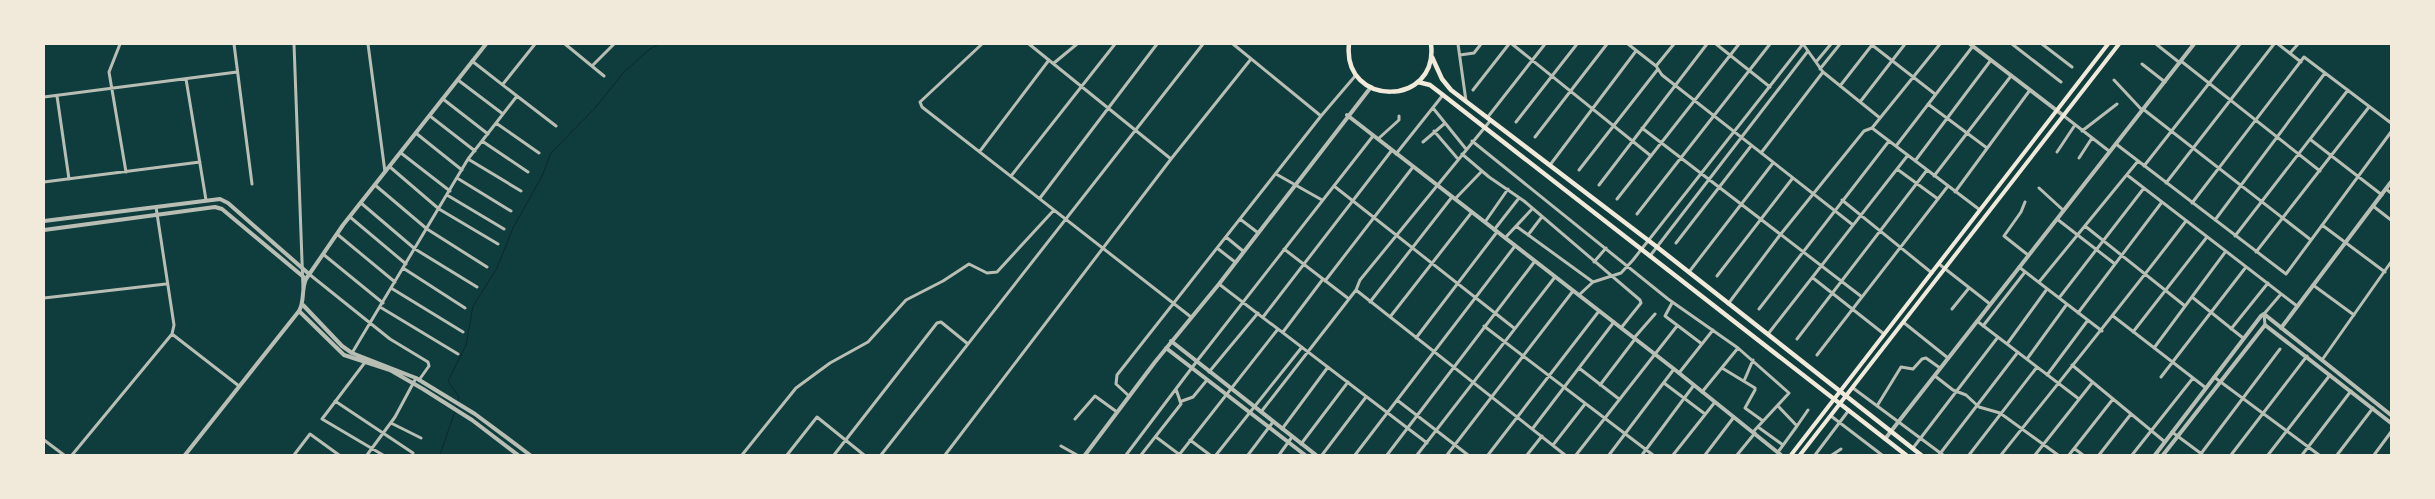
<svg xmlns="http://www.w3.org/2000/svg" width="2435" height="499" font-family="Overpass,sans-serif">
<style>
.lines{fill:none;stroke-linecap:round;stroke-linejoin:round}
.stream{stroke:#0a2a2b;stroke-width:1}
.minor{stroke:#b8beb3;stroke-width:3}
.tertiary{stroke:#b8beb3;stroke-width:4}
.secondary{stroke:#f1e9da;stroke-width:4}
.primary{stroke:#f1e9da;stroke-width:4.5}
</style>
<rect width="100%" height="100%" fill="#0f3d3e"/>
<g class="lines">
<path class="stream" d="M457 407 459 397 448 381 466 345 473 306 497 268 513 228 542 176 551 153 595 108 624 72 650 49 659 44
M440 455 455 411"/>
<path class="minor" d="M120 44 109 72 126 172
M234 44 252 184
M294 44 303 288
M368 44 385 172
M565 44 604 76
M982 44 920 102 922 107 1191 317
M1029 44 1171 159
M1233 44 1321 116
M1458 44 1466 101
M1512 44 1651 156
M1628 44 1656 66 1662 75 1853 225
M1716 44 1770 87
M1803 44 1823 72 1880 118
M2012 44 2061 82
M2042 44 2072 67
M2156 44 2180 63
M2278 44 2301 62
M1872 45 1935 94
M2290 53 2298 44
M1460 55 1474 53 1481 44
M2181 61 2320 171
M1816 62 1831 44
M1054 63 1077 44
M2142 64 2165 82
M592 66 614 44
M1656 66 1674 44
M1820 69 1840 44
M186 79 206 200
M458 80 503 114
M2114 80 2142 110
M503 84 535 44
M1840 86 1872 45
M1473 90 1509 44
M57 96 69 179
M517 96 556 126
M44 97 237 72
M443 99 488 134
M1860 102 1905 44
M1928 104 1987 148
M1433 108 1466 149
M2143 109 2311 240
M430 116 475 151
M2064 116 2109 151
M1487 118 1545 44
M1516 122 1577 44
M496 123 539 153
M1642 128 1862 297
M1872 128 1980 210
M1434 131 1458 159
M2082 131 2117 104
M417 134 462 170
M1535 137 1607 44
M1378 139 1399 120V116
M2311 140 2382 195
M482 141 528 172
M1472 141 1668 299 1738 348 1789 393 1753 432
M1423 142 1444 124
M2116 144 2286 274 2391 132
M1896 146 1973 46
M980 151 1049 60
M2057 152 2075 125
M401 153 450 191
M1761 153 1823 72
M1396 154 1443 95
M1462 154 1489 177 1524 201 1640 300 1641 303 1621 328
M2079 158 2092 138
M468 159 521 191
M1915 161 1991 60
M1550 165 1636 51
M2144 166 2240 44
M390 167 439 209 498 244
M1897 169 1938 199
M1579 170 1658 69
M1276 174 1322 200
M2127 175 2297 306
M1011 176 1115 44
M1934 176 2011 76
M457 178 511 211
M44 182 200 162
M2166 183 2274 44
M375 185 427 229 487 267
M1599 185 1707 44
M1334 186 1514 328
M2039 188 2063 210
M2386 189 2391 193
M1955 192 2030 90
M447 195 504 229
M1040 198 1157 44
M1455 199 1482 171
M1617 199 1739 44
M1842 200 1932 273
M2025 202 2021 212 2004 236 2028 255
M361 203 415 249 477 287
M2192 203 2304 57 2391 123
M2373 206 2391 220
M156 207 174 325 172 334
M1637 214 1770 44
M350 217 406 264
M1240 219 1257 232
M2057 219 2115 264
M2215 220 2325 73
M1485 222 1508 189
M2322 225 2385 272
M1516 226 1593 282
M2085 226 2185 306
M1494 230 1519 198
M337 234 395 282
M1528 235 1541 218
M2235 236 2348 90
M1226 237 1243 251
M1505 238 1532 209
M1676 243 1751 146
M1217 248 1235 262
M1284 249 1349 299
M2256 252 2369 107
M323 254 383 303
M1650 256 1808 51
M1594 262 1606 248
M1939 264 1990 304
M2019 267 2102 331
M403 268 465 308
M1689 272 1773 163
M309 274 390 339 428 362 429 366 419 380
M1717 276 1792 179
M1813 278 1884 334
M1325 281 1413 167
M2039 282 2138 161
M1219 284 1427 443
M2313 285 2354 315
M391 288 463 332
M1356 290 1565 455
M1579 295 1593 282 1621 273 1633 260 1803 44
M2192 297 2243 338
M44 298 166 284
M2059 298 2144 188
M1370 302 1452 197
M1672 303 1665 316 1702 344
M1728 304 1780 235 1864 131 1872 128 1940 44
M380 307 458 354
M1759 309 1889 141
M1952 309 1969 288
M2078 313 2162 202
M2113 316 2206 388
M1263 317 1392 150
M1390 317 1472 212
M1977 321 2079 399
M1903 322 1948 358
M2265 325 2264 314 2281 294
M1484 326 1653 455
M1983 326 2025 272
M2231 329 2268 283
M1283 332 1323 279
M2133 332 2207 237
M1768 334 1908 155
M1416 338 1497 232
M1634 338 1655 314
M1797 339 1927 170
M2007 344 2047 289
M2154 348 2226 251
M352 353 468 159 517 96 472 61
M1817 355 1948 186
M2027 359 2067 304
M2322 360 2391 262
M366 361 322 419 383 455
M2072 365 2165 442
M1579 368 1619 399
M1722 368 1755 388V390L1745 408 1763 421
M1209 372 1258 313
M1679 373 1713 330
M2047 375 2088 320
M1935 376 1953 390 1966 395 1979 407 2000 413 2058 455
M2161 377 2246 267
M2214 377 2319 455
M1744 381 1753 360
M1664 383 1705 414
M1600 385 1635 339
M1853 388 1943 455
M1702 392 1738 348
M1129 396 1116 384 1117 375 1321 116 1356 75
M1397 400 1468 455
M335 401 413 453
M1182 401 1193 397 1207 380
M1877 406 1901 367 1913 369 1922 359 1926 358 1940 368
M1261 412 1356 290 1360 280 1490 121
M1831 416 1882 455
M1075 419 1095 396 1117 412
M391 423 421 438
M1797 426 1808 410
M1758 427 1783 445
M1533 428 1614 322
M1282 429 1328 367
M2172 432 2203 455
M1156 437 1180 455
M44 440 64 455
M1190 440 1210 455
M1301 444 1348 382
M1553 445 1585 404
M1061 446 1077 455
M1913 448 1998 337
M2075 449 2083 455
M1778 452 1797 426 1778 406
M72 455 172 334 239 386
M294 455 310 434 339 455
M367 455 395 417 416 378
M742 455 796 388 830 363 868 342 906 300 943 281 969 264 987 273 997 272 1054 210
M787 455 817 417 864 455
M834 455 937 323 941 322 968 344
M881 455 1203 44
M945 455 1171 159 1251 59
M1126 455 1197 361 1373 136
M1141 455 1181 404 1176 389
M1179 455 1278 329
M1216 455 1302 347
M1248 455 1273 422
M1279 455 1292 437
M1322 455 1366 397
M1355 455 1515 246
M1387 455 1535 261
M1417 455 1555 277
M1447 455 1573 291
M1488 455 1599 311
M1527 455 1542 436
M1576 455 1677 326
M1609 455 1674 369
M1642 455 1694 385
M1673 455 1715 402
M1705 455 1734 417
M1737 455 1755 433
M1815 455 1849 410
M1832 455 1841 449
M1939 455 2018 352
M1969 455 2037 367
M2001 455C2063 377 2126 300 2186 221
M2035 455 2092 383
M2069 455 2113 399
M2099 455 2131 414
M2132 455 2193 378
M2200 455 2280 349
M2231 455 2307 356
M2268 455 2330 375
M2302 455 2351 391
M2337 455 2373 408
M2374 455 2391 432"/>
<path class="tertiary" d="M1970 44 2064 116
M1347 115 1674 369 1781 455
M44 221 220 199 228 203 309 274
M44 230 215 207 222 209 306 279
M303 305 342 346 352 353 416 378 475 414 530 455
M299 311 344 355 390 370 423 389 472 420 518 455
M2281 328 2391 182
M1171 341 1316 455
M1166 348 1305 455
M1885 439 2194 44
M185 455 299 311C305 301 301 290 306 279L343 225 486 44
M1085 455 1155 362 1219 284 1371 87
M2155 455 2261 316 2264 314 2391 415
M2163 455 2265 325 2391 423"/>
<path class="secondary" d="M1791 455 2108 44
M1800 455 2119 44"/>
<path class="primary" d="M1349 44C1342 108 1439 107 1431 44
M1432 57 1442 79 1451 90 1657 247 1921 455
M1418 82 1430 85 1443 95 1906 455"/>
</g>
<rect width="2435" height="499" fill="none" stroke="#f1e9da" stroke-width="90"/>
</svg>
